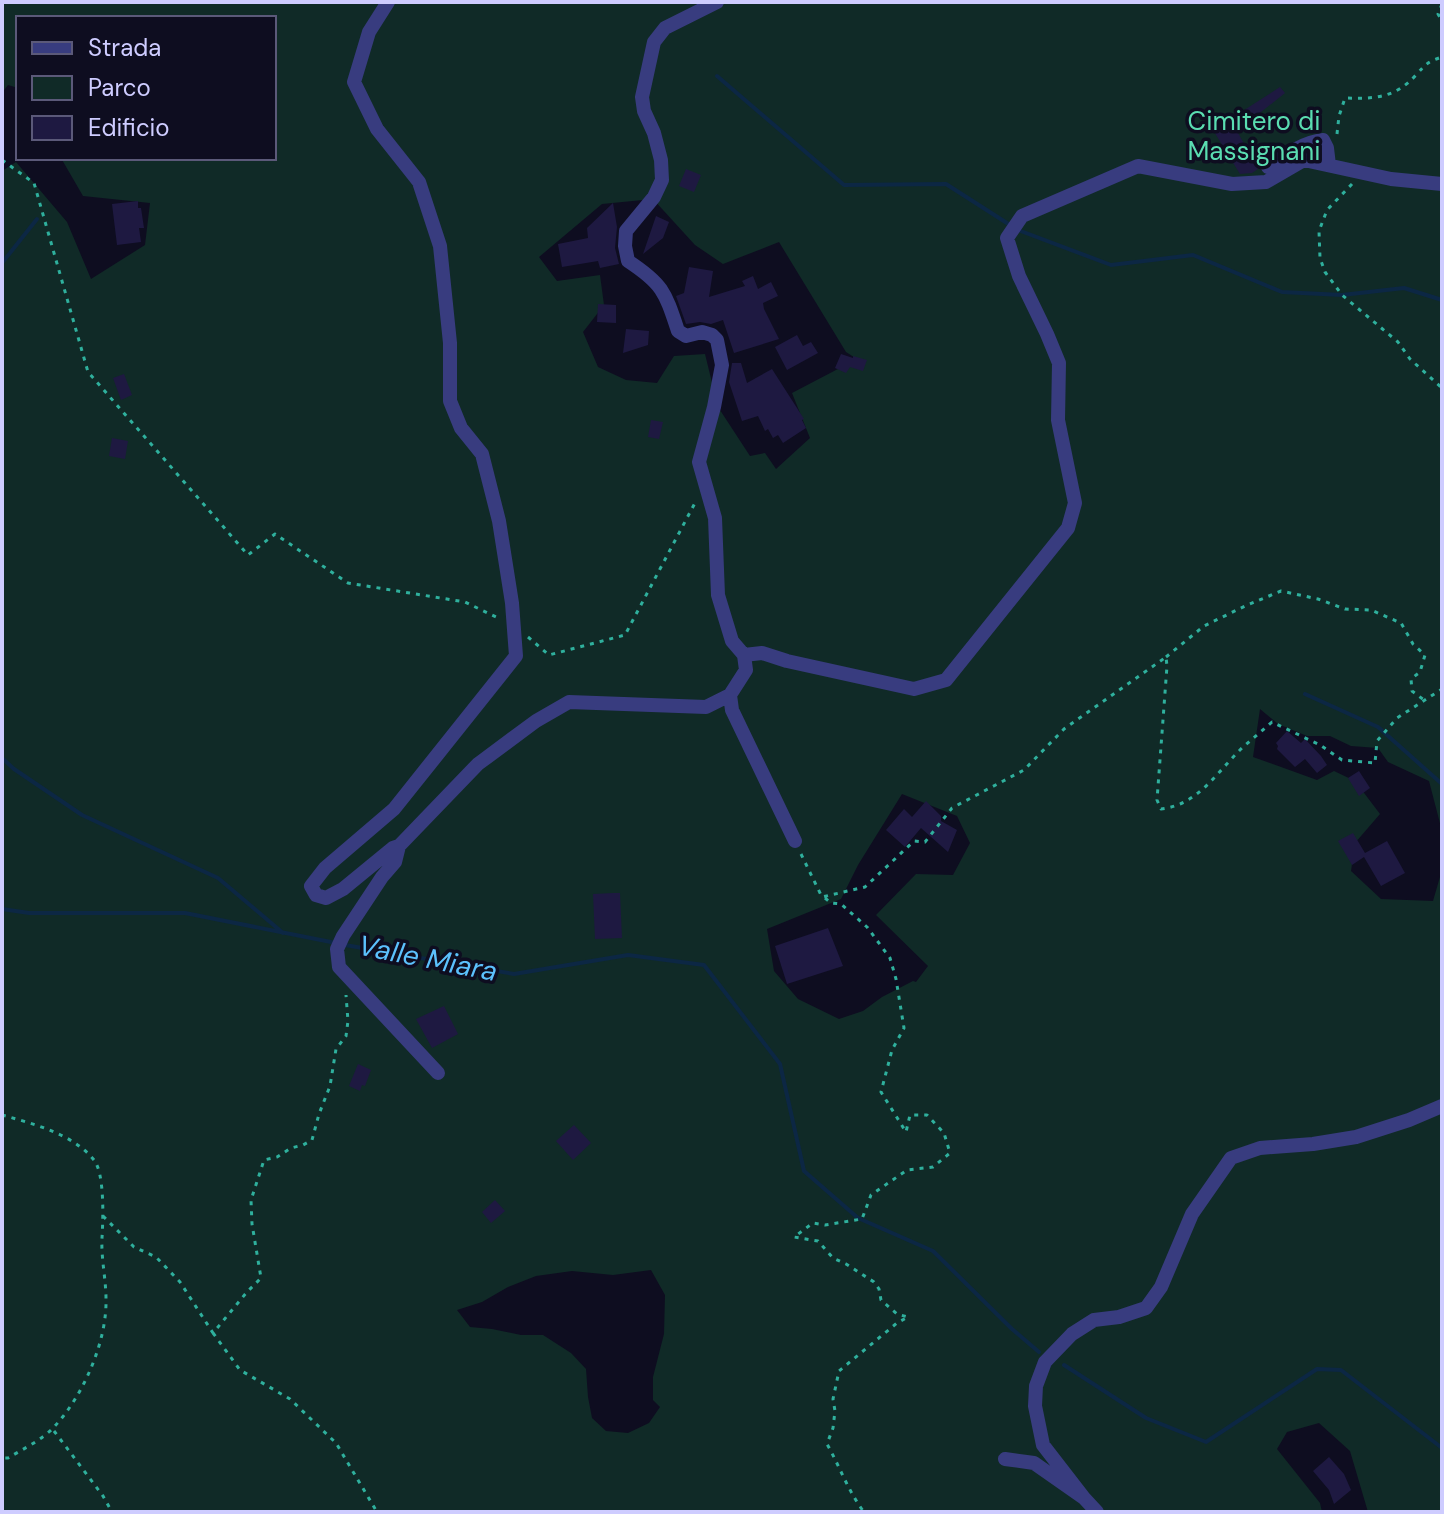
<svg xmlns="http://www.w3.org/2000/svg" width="1444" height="1514" font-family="'DM Sans',sans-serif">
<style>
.green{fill:#102a27;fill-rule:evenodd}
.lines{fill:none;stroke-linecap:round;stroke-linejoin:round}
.stream{stroke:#0c2744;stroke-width:4}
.building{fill:#1e1941}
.path{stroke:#2fb09d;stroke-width:3;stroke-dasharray:4 6;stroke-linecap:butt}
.minor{stroke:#383c7f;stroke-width:14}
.labels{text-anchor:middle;stroke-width:7;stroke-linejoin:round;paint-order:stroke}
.park-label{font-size:26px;fill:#5addb1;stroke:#0e0d20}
.water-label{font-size:28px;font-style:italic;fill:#5cc1fd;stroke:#0e0d20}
</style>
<rect width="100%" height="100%" fill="#0e0d20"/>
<path class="green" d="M2 2H1442V831L1429 781 1388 762 1378 748 1351 746 1330 736H1307L1278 724 1260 709 1253 757 1317 780 1334 771 1355 781 1380 814 1355 843 1351 871 1381 899 1433 901 1442 870V1512H1368L1350 1451 1319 1423 1287 1432 1277 1449 1320 1503 1322 1512H2V171L16 162 67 222 91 279 145 245 150 203 83 196 61 158H274V18H18V88L8 85 2 93ZM653 199 695 245 723 264 779 242 846 352 857 359 792 393 810 438 776 469 765 453 750 456 718 407 705 354 674 356 657 383 626 380 598 367 583 332 604 305 600 275 557 281 539 257 602 204ZM902 794 957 816 970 843 953 875 916 874 876 915 928 966 916 982 913 981 882 997 863 1011 839 1019 798 999 774 971 767 929 841 899 858 865ZM651 1270 665 1295 664 1334 653 1377V1400L660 1407 649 1423 628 1433 606 1431 592 1418 588 1397 586 1369 571 1353 543 1335H521L492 1329 470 1327 457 1310 482 1302 508 1287 536 1276 572 1271 613 1275Z"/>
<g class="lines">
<path class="stream" d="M717 76 844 185 946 184 1010 225
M1018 230 1111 265 1193 255 1282 292 1342 295 1404 288 1442 300
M2 263 37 219
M1305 694 1378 727 1442 784
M2 758 14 769 82 815 218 878 283 933
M2 909 29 913H185L336 943
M345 945 514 974 628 955 704 965 780 1064 804 1171 858 1218 933 1251 1012 1329 1039 1352
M1064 1365 1146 1418 1206 1442 1317 1369 1341 1370 1442 1448"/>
</g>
<path class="building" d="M1280 87 1285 93 1237 131 1258 169 1252 173 1240 174 1213 130Z
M686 169 701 175 694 192 679 186Z
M138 201V208H141L144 228H139L141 242 117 245 112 204Z
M613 203 617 227 615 248 619 264 600 268 598 261 562 267 558 244 588 238 587 228Z
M656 216 669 222 663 238 643 254Z
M689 267 713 271 709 297 745 286 742 281 753 276 758 289 771 282 778 296 763 303 764 309 779 339 734 353 723 320 711 324 700 322 686 324 676 296 684 293Z
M598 304 616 305V323L597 322Z
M626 329 649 331 648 345 623 353Z
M797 335 803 346 811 342 818 353 787 370 775 347Z
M841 354 853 358V356L867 360 863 371 850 367 846 373 835 368Z
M732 363H741L747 383 772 369 804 419 802 420 806 428 783 443 778 435 773 438 768 429 765 431 758 416 742 421 729 382Z
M124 374 132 395 121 400 113 378Z
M651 420 663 422 659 439 648 437Z
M112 438 128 441 125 459 109 456Z
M1287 731 1301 743 1305 739 1321 756 1327 765 1317 773 1305 759 1295 767 1277 749 1278 746 1276 743Z
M1359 771 1370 788 1359 796 1348 778Z
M926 801 941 816V821L957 830 948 852 921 828 905 847 886 830 904 809 912 817Z
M1353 833 1365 853 1387 841 1405 873 1381 886 1364 857 1352 865 1338 841Z
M613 893H620L622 938 595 939 593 894Z
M828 928 843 966 787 984 775 946Z
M444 1006 458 1034 432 1048 416 1019Z
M358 1064 371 1070 365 1086 362 1085 360 1091 349 1086Z
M574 1125 591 1143 573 1160 556 1141Z
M495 1200 505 1211 491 1223 482 1212Z
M1329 1457 1344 1474 1351 1490 1334 1504 1329 1490 1313 1471Z"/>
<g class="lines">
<path class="path" d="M1442 4 1438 14 1442 21
M1337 134 1339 116 1345 98C1375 99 1395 98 1416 75 1426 64 1427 62 1442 57
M2 160 34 183 88 372 248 555 275 534 348 583 465 602 498 618
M1352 184 1327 210 1319 231 1320 258 1325 272 1342 295 1398 342 1410 359 1442 388
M528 637 549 655 625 635 696 501
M1166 657 1204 626 1245 606 1281 591 1318 599 1345 609 1371 610 1401 623 1413 644 1425 655 1420 672 1411 679 1412 691 1424 700
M801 854 822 897 865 887 914 841 925 842 952 808 1024 770 1064 729 1166 657 1167 666 1157 800 1161 809C1198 805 1217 772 1242 748 1252 739 1262 731 1272 722L1320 745 1342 760 1375 763 1377 741 1397 718 1442 689
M825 898 831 903 841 904 867 927 890 958 896 979 904 1028 892 1050 881 1092 906 1132 910 1115H927L944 1133 950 1153 933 1167 907 1170 871 1195 862 1219 825 1225 813 1223 794 1237 818 1241 833 1258 846 1264 874 1282 879 1289 881 1300 897 1314 908 1317 897 1323 839 1371 833 1399 835 1411 833 1428 827 1444C840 1467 848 1491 864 1512
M2 1115C34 1124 73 1134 94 1160 105 1174 103 1221 102 1238 101 1259 106 1279 106 1299 107 1342 83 1396 54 1427 42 1440 23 1449 8 1458H2
M103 1216 134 1247 156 1257 180 1282 213 1333 247 1292 261 1278 252 1224 251 1200 264 1160 277 1157 291 1148 303 1145 312 1140 319 1114 330 1086 336 1049 346 1036 348 1021 346 995
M213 1333 240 1370 290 1399 336 1443 377 1512
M54 1431 103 1496 112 1512"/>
<path class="minor" d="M388 2 369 32 354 82 377 129 419 182 440 246 450 343V401L461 428 482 454 499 521 512 603 516 656 394 809 325 868 311 886 316 895 326 898 343 889 393 848 399 846 395 862 382 877 343 936 337 949 339 967 438 1073
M717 2 665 28 654 42 642 97 644 111 654 133 661 160 662 180 654 197 626 231 625 246 628 261C663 284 665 292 678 331L686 336 702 332 712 335 717 340 722 365 714 407 699 462 715 518 718 595 732 641 744 655
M1268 167C1284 156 1303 142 1323 140L1327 148 1329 165
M744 655 762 653 787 661 914 689 946 680 1068 528 1075 503 1058 420 1059 363 1047 334 1019 276 1007 238 1022 216 1138 166 1232 184 1266 182 1304 160 1391 179 1442 184
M744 655 746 670 730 695 732 710 795 841
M399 846 478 764 536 721 569 702 706 707 730 695
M1005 1459 1034 1463 1084 1498 1097 1512
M1084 1498 1043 1445 1035 1406 1036 1386 1045 1362 1072 1334 1094 1320 1119 1317 1146 1308 1161 1287 1192 1214 1231 1158 1260 1148 1313 1144 1356 1137 1409 1120 1442 1106"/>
</g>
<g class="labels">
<g class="park-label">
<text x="1254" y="130">Cimitero di<tspan x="1254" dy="30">Massignani</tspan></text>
</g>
<g class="water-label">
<text transform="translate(428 958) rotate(11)" y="10">Valle Miara</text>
</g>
</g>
<rect width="1444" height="1514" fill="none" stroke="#ceccff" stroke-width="8"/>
<rect x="16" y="16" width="260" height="144" fill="#0e0d20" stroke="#5b5979" stroke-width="2"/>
<rect x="32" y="42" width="40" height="12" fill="#383c7f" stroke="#5b5979" stroke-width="2"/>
<text x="88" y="56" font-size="24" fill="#ceccff">Strada</text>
<rect x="32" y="76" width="40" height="24" fill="#102a27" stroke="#5b5979" stroke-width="2"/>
<text x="88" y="96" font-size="24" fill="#ceccff">Parco</text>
<rect x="32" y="116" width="40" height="24" fill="#1e1941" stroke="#5b5979" stroke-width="2"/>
<text x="88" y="136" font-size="24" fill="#ceccff">Edificio</text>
</svg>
